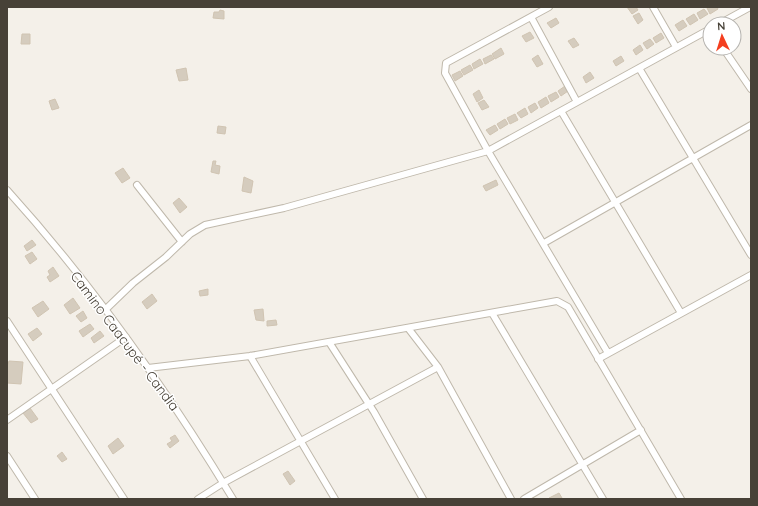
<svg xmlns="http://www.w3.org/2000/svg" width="758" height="506" font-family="Quicksand,sans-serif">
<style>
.building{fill:#d5ccbe;stroke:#d0c4b2}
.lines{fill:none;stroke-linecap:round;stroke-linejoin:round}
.minor-casing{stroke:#bfb8ab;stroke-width:8}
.minor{stroke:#fff;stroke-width:6}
.labels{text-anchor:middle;stroke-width:3;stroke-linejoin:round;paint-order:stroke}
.street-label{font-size:14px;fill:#474137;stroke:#fff}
</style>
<rect width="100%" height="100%" fill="#f4f0e9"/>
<path class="building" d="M627 7H636L638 10 632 14Z
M709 7H717L718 9 710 14 707 8Z
M704 9 708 14 700 19 697 13Z
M220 10 224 11V19L213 18 214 12H219Z
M639 13 643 20 638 24 633 16Z
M694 14 698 20 690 25 686 19Z
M556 18 559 23 551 28 547 23Z
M683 20 687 26 679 31 675 25Z
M530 32 534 38 526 42 522 36Z
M661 33 664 38 656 43 653 38Z
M22 34H30V44H21Z
M574 38 579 45 573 48 568 41Z
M650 39 654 44 647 49 643 43Z
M640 45 643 50 636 55 633 50Z
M501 48 504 54 495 59 492 54Z
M491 55 494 59 485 64 483 59Z
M538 55 543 64 537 67 532 59Z
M621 56 624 61 616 66 613 61Z
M480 59 483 64 474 69 472 64Z
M470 65 473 70 464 75 461 70Z
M186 68 188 80 179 81 176 70Z
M460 71 463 76 455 81 452 75Z
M590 72 594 78 586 83 583 77Z
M565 86 568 91 561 96 558 91Z
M479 90 483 98 477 102 473 94Z
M556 92 559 97 551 102 548 96Z
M546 97 549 103 541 108 538 102Z
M55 99 59 108 52 110 49 101Z
M484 100 489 107 482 110 478 103Z
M535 103 538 108 531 113 528 107Z
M525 108 528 114 521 118 517 113Z
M515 114 518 120 510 124 507 118Z
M505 119 508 124 500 129 497 124Z
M495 125 498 130 490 135 486 130Z
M218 126 226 127 225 134 217 133Z
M213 161H216L215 165 220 166 219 174 211 172Z
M123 168 130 178 122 183 115 173Z
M244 177 253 181 251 193 242 191Z
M496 180 498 185 486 191 483 186Z
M179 198 187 207 180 213 173 203Z
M32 240 36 245 27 251 24 246Z
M32 252 37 259 30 264 25 256Z
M53 267 59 276 50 282 47 277 50 275 48 271Z
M208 289V295L200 296 199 291Z
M152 294 157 301 147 309 142 302Z
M73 298 80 308 70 314 64 305Z
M43 301 49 309 38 317 32 308Z
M263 309 264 321 256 320 254 310Z
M83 311 87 318 81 322 76 316Z
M276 320 277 325 267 326V321Z
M90 324 94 329 83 337 79 331Z
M37 328 42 334 33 341 28 334Z
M100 331 104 336 94 343 91 338Z
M9 361 23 362 21 384 7 383V366Z
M30 408 38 419 31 423 23 413Z
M175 435 179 441 170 448 167 444 172 441 170 438Z
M118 438 124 446 113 454 108 446Z
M62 452 67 459 62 462 57 456Z
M288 471 295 481 290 485 283 474Z
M559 493 562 498 550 499 549 498Z"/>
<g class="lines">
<g class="minor-casing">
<path id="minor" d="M549 7 446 63 445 73 488 151 608 353
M653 7 676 47
M531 17 577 102
M719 24 750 7
M723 48 751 89
M639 68 751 255
M561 111 681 313
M137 185 182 242
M7 190C93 285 167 390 233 499
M544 243 751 125
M105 310 133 283 166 257 190 234 205 225 284 208 488 151 710 29
M492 313 603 499
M7 321 124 499
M408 328 438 367 511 499
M329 342 374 412 423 499
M250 356 335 499
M598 359 751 275
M148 368 250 356 557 301 568 307 681 499
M7 420 126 337
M7 456 35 499
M198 499 223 483 438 367
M524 499 641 430"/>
</g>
<use href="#minor" class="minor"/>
</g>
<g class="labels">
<g class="street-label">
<text transform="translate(125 341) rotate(53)" y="5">Camino Caacupé - Candia</text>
</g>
</g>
<rect width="758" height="506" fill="none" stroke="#474137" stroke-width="16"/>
<g transform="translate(722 36) rotate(356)"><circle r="19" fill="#ffffff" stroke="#b5b3af"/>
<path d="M0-3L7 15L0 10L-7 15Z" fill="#f43e1f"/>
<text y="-6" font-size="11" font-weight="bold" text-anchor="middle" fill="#474137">N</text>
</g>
</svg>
